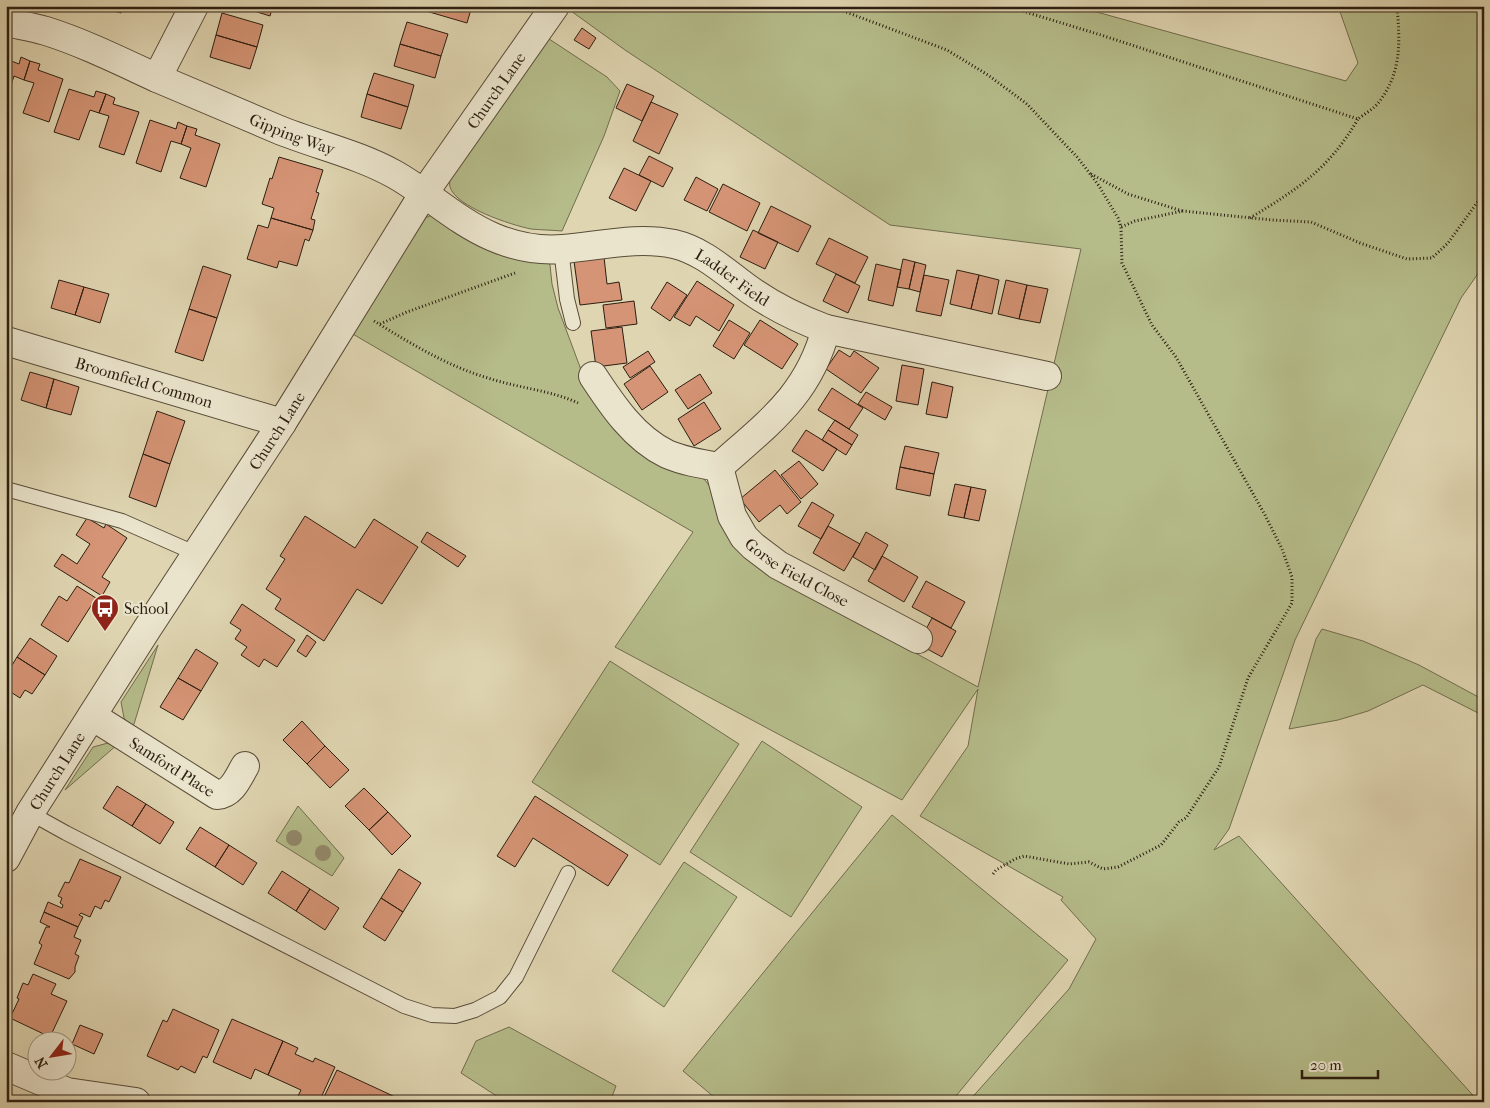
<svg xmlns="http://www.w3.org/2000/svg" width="1490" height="1108" font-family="'IM FELL French Canon',serif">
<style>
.green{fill:#b5bc8a;stroke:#706d4e}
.building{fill:#d59475;stroke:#2c1e11}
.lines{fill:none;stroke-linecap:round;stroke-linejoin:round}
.service-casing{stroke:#594c39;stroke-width:16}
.minor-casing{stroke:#594c39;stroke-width:30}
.path{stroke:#2c1e11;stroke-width:3;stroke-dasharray:1 2.5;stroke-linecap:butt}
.service{stroke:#eae4cc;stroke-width:14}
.minor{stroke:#eae4cc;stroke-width:28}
.tree{fill:#938a6d}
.labels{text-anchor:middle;stroke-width:4;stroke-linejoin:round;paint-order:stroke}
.street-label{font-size:16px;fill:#2c1e11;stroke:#eae4cc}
.poi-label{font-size:16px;fill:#2c1e11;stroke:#eae4cc;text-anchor:start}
</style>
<rect width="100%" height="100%" fill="#dfd5b1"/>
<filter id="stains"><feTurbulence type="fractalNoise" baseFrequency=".004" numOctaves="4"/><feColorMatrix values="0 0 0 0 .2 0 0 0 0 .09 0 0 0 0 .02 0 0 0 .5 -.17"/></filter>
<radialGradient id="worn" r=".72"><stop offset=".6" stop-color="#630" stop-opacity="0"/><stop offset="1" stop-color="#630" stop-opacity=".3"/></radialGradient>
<path class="green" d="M574 6H1075L1346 81 1358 63 1338 6H1484V265L1461 298 1295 640 1229 829 1214 850 1239 836 1479 1102H968L1069 989 1096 939 1061 900 1063 897 920 816 968 746 978 689 902 800 615 647 693 532 351 333 423 219 432 215 546 258 550 265 552 284 558 308 583 375 690 471 705 480 779 579 978 687 1081 249 890 225 625 50 571 11Z
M543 35 607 77 620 91 604 136 562 231C551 230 541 230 531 229 511 225 456 207 450 187 449 183 450 179 451 175Z
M1322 629 1363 641 1419 665 1484 700V716L1423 685 1368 711 1338 720 1289 729 1316 639Z
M158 645 134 724 131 728 124 718 121 702Z
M610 661 739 744 660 865 532 782Z
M762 741 862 807 791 917 690 852Z
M108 743 118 744 65 790 93 747Z
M298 806 344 858 332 876 276 841Z
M892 815 1068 960 951 1102H720L683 1071Z
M684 862 737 897 664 1007 612 971Z
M509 1027 616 1086 610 1102H506L461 1073 476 1041Z"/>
<path class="building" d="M98 6H123L121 13Z
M238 6H273L270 16Z
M428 6H472L467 23 426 11Z
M222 13 263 25 257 47 216 35Z
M407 22 448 34 441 56 400 44Z
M582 28 596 38 589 49 574 40Z
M216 35 257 47 250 69 210 57Z
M400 44 441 56 435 78 394 66Z
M21 57 30 61 24 80 14 76 6 100V59L19 64Z
M30 61 40 64 38 70 63 79 49 122 23 113 34 83 24 80Z
M374 73 414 85 408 107 367 94Z
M627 84 654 96 642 121 616 108Z
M69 89 94 97 96 91 106 94 99 113 90 110 79 140 54 132Z
M106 94 115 98 113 104 139 112 124 155 99 147 109 116 99 113Z
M367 94 408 107 401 129 361 117Z
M651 102 678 114 659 154 633 141Z
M150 120 176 129 178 122 187 126 181 144 171 141 161 172 136 163Z
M187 126 197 129 195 135 220 144 206 187 180 178 191 148 181 144Z
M649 156 673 168 663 187 639 175Z
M279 157 323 170 316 192 319 193 311 219 315 220 313 230 271 218 274 208 262 204 270 178 272 179Z
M624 168 651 181 636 211 609 198Z
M696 177 718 189 707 211 684 200Z
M723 184 760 203 747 231 709 212Z
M771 206 811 226 798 252 758 233Z
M271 218 313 230 309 241 305 239 297 266 279 261 277 268 247 259 258 225 268 228Z
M753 230 778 242 765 269 740 257Z
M829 238 868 257 855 283 816 264Z
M604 257 607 284 619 282 622 300 580 305 574 261Z
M903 259 915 262 909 289 897 287Z
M6 261 12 262 6 280Z
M915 262 926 265 920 292 909 289Z
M876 264 901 270 893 306 868 300Z
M203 266 231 275 217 318 189 309Z
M957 270 979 275 971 309 950 304Z
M836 274 860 286 848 313 823 301Z
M924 275 949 280 941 316 916 311Z
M979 275 999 280 992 314 971 309Z
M59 280 84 287 75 315 51 308Z
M1006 280 1027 285 1019 319 998 314Z
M697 281 734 305 719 331 696 316 690 326 674 317Z
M667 282 687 295 670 321 651 308Z
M1027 285 1048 289 1040 323 1019 319Z
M84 287 109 294 100 323 75 315Z
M634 301 637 324 606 328 603 305Z
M189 309 217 318 203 361 175 352Z
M729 320 750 333 734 359 713 346Z
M760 320 798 344 782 369 744 345Z
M622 327 627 363 596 367 591 331Z
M839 350 850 357 854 351 879 368 861 393 826 369Z
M648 351 655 362 630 378 623 367Z
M902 365 924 369 918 405 896 401Z
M650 366 668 392 642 410 624 384Z
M30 372 54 379 46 408 21 400Z
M700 374 712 393 688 409 675 390Z
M54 379 79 387 71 415 46 408Z
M932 382 953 387 947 418 926 414Z
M832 388 863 408 849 429 818 410Z
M866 392 892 407 885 420 858 404Z
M704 402 721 429 694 446 678 419Z
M157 411 185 421 170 464 143 454Z
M835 420 858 435 852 445 828 430Z
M806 430 837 449 823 471 792 451Z
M828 430 852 445 846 455 822 440Z
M905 446 939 453 934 474 900 467Z
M143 454 170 464 156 507 129 497Z
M799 461 818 484 801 499 781 475Z
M900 467 934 474 930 496 896 489Z
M775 470 801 502 787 514 780 505 759 522 740 499Z
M955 484 971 487 964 518 948 515Z
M971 487 986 490 979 521 964 518Z
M812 502 834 515 821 539 798 526Z
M305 516 355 548 374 519 418 547 382 604 357 589 324 641 275 609 281 599 266 589 285 559 280 556Z
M87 518 104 528 106 524 127 538 102 577 110 582 102 596 54 566 62 554 77 564 90 544 76 535Z
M828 526 860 544 844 571 813 553Z
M427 532 466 556 458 567 421 542Z
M866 532 888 545 875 570 853 557Z
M882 556 918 577 904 602 868 581Z
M926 581 965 602 951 628 912 607Z
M77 586 96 598 68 642 41 625 59 596 67 601Z
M242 604 295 640 277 667 264 659 259 667 241 655 247 647 235 639 241 630 230 623Z
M932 618 956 631 942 657 918 644Z
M307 635 316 642 306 657 297 651Z
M30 638 57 656 45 675 17 657Z
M196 649 218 663 201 691 178 678Z
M17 657 45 675 32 694 25 690 20 698 6 689V675Z
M178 678 201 691 183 720 160 707Z
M302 721 325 746 307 764 283 740Z
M325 746 349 770 330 788 307 764Z
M117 786 146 804 132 826 103 808Z
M364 788 388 812 369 830 345 806Z
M535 796 628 855 608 886 533 838 515 867 497 856Z
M146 804 174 822 160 844 132 826Z
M388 812 411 836 392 855 369 830Z
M200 827 229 845 215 867 186 849Z
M229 845 257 863 243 885 215 867Z
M80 859 121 877 109 902 105 900 101 909 95 906 90 917 81 913 79 915 83 917 78 927 44 912 48 902 62 908 63 905 60 903 62 898 58 896 65 882 69 883Z
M399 869 421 883 403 912 381 898Z
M282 871 310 889 296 911 268 893Z
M310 889 339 908 325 930 296 911Z
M381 898 403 912 385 941 363 927Z
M44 912 78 927 74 937 81 940 75 954 79 956 75 967V972L69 979 34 964 42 945 39 943 46 927H50L40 922Z
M33 974 56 984 51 994 67 1001 50 1037 10 1018 19 999 17 998 23 983 28 985Z
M173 1009 219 1030 207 1058 203 1056 195 1073 181 1066 178 1070 147 1056 163 1020 167 1022Z
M232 1019 283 1041 268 1075 255 1069 251 1079 213 1062Z
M80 1025 103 1034 94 1054 72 1044Z
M283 1041 298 1048 295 1054 313 1062 315 1058 335 1067 319 1102H295L301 1090 268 1075Z
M337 1070 391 1095 388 1102 322 1101Z
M391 1095 404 1102H388Z"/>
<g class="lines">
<g class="service-casing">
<path id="service" d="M561 249 567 299 573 323
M6 489 122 521 197 554
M30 813 66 833 404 1006 432 1015 455 1016 475 1010 500 997 516 977 568 873"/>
</g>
<g class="minor-casing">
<g id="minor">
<path id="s1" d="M6 22C19 25 33 27 46 31 84 43 120 61 157 78 197 95 237 112 277 129 316 145 358 154 394 174 428 193 456 221 493 237 514 246 539 251 563 249 600 246 637 236 674 244 704 251 726 273 750 290 774 307 799 319 826 329L1047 376"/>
<path d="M157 78 194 6"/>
<path id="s2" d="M6 341 282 423"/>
<path d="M593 376C612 405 634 438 667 454 683 461 701 464 719 467 768 423 808 396 826 329"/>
<path id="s3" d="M719 467 732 516 744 537 753 546 778 565 918 639"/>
<path id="s4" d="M92 716 217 795C232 794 238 778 245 766"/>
<path id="s5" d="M6 858 30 813 147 629 282 423 424 193 555 6"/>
<path d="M6 1066 67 1092 136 1102"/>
</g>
</g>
<path class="path" d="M830 6 947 50 988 75 1027 104 1077 157 1088 171 1099 186 1118 218 1121 227 1135 221 1183 211 1272 220 1311 222 1360 243 1407 259 1432 258 1448 243 1484 193
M1006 6 1101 35 1358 119C1364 114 1374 109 1379 102 1402 72 1400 42 1397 6
M1091 174 1128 194 1182 211
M1250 218C1298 189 1329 169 1358 119
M374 321C410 343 447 366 488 378 518 388 550 390 578 403
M380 324 407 312 515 273
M993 874 996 870 1015 859 1024 856 1069 864 1089 862 1103 869 1118 867 1161 845 1179 822 1186 818 1219 767 1248 678 1292 603V577L1282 549 1265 515 1176 357 1152 325 1122 263 1121 227"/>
<use href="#service" class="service"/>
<use href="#minor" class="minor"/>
</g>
<g class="tree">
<circle cx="294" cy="838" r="8"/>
<circle cx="323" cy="853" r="8"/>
</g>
<defs>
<g id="bus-pin" transform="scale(1.4375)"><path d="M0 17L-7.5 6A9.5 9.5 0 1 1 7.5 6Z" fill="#8f2418" stroke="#eae4cc"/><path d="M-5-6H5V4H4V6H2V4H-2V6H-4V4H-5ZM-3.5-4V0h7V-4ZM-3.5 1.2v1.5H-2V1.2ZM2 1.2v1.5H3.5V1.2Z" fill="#fff"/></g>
</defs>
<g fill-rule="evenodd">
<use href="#bus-pin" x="105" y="608"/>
</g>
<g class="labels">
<g class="street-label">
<text dy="6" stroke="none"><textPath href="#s5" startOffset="911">Church Lane</textPath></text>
<text dy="6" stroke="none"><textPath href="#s1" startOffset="308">Gipping Way</textPath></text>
<text dy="6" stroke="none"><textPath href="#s1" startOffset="786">Ladder Field</textPath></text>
<text dy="6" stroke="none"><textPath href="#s2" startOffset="144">Broomfield Common</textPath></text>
<text dy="6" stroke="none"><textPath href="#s5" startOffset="506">Church Lane</textPath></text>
<text dy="6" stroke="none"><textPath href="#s3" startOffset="139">Gorse Field Close</textPath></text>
<text dy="6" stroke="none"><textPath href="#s4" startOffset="95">Samford Place</textPath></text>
<text dy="6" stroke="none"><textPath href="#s5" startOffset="101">Church Lane</textPath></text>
</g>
<g class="poi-label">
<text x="124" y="614">School</text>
</g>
</g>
<rect width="1490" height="1108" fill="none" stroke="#dfd5b1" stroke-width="25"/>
<rect x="8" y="8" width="1475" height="1093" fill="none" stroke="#2c1e11" stroke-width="2.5"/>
<rect x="12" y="12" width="1465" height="1083" fill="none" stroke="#2c1e11"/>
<g transform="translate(52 1056) rotate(239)"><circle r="24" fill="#eae4cc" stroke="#9e9581"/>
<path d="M0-4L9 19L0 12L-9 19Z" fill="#8f2418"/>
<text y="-8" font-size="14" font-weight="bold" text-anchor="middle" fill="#2c1e11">N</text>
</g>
<path d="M1302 1070v8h76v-8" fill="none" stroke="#2c1e11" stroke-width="2.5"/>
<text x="1310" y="1070" font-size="15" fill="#2c1e11" stroke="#eae4cc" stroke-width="4" paint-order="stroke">20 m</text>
<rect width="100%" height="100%" filter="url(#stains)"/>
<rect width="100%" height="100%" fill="url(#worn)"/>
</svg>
